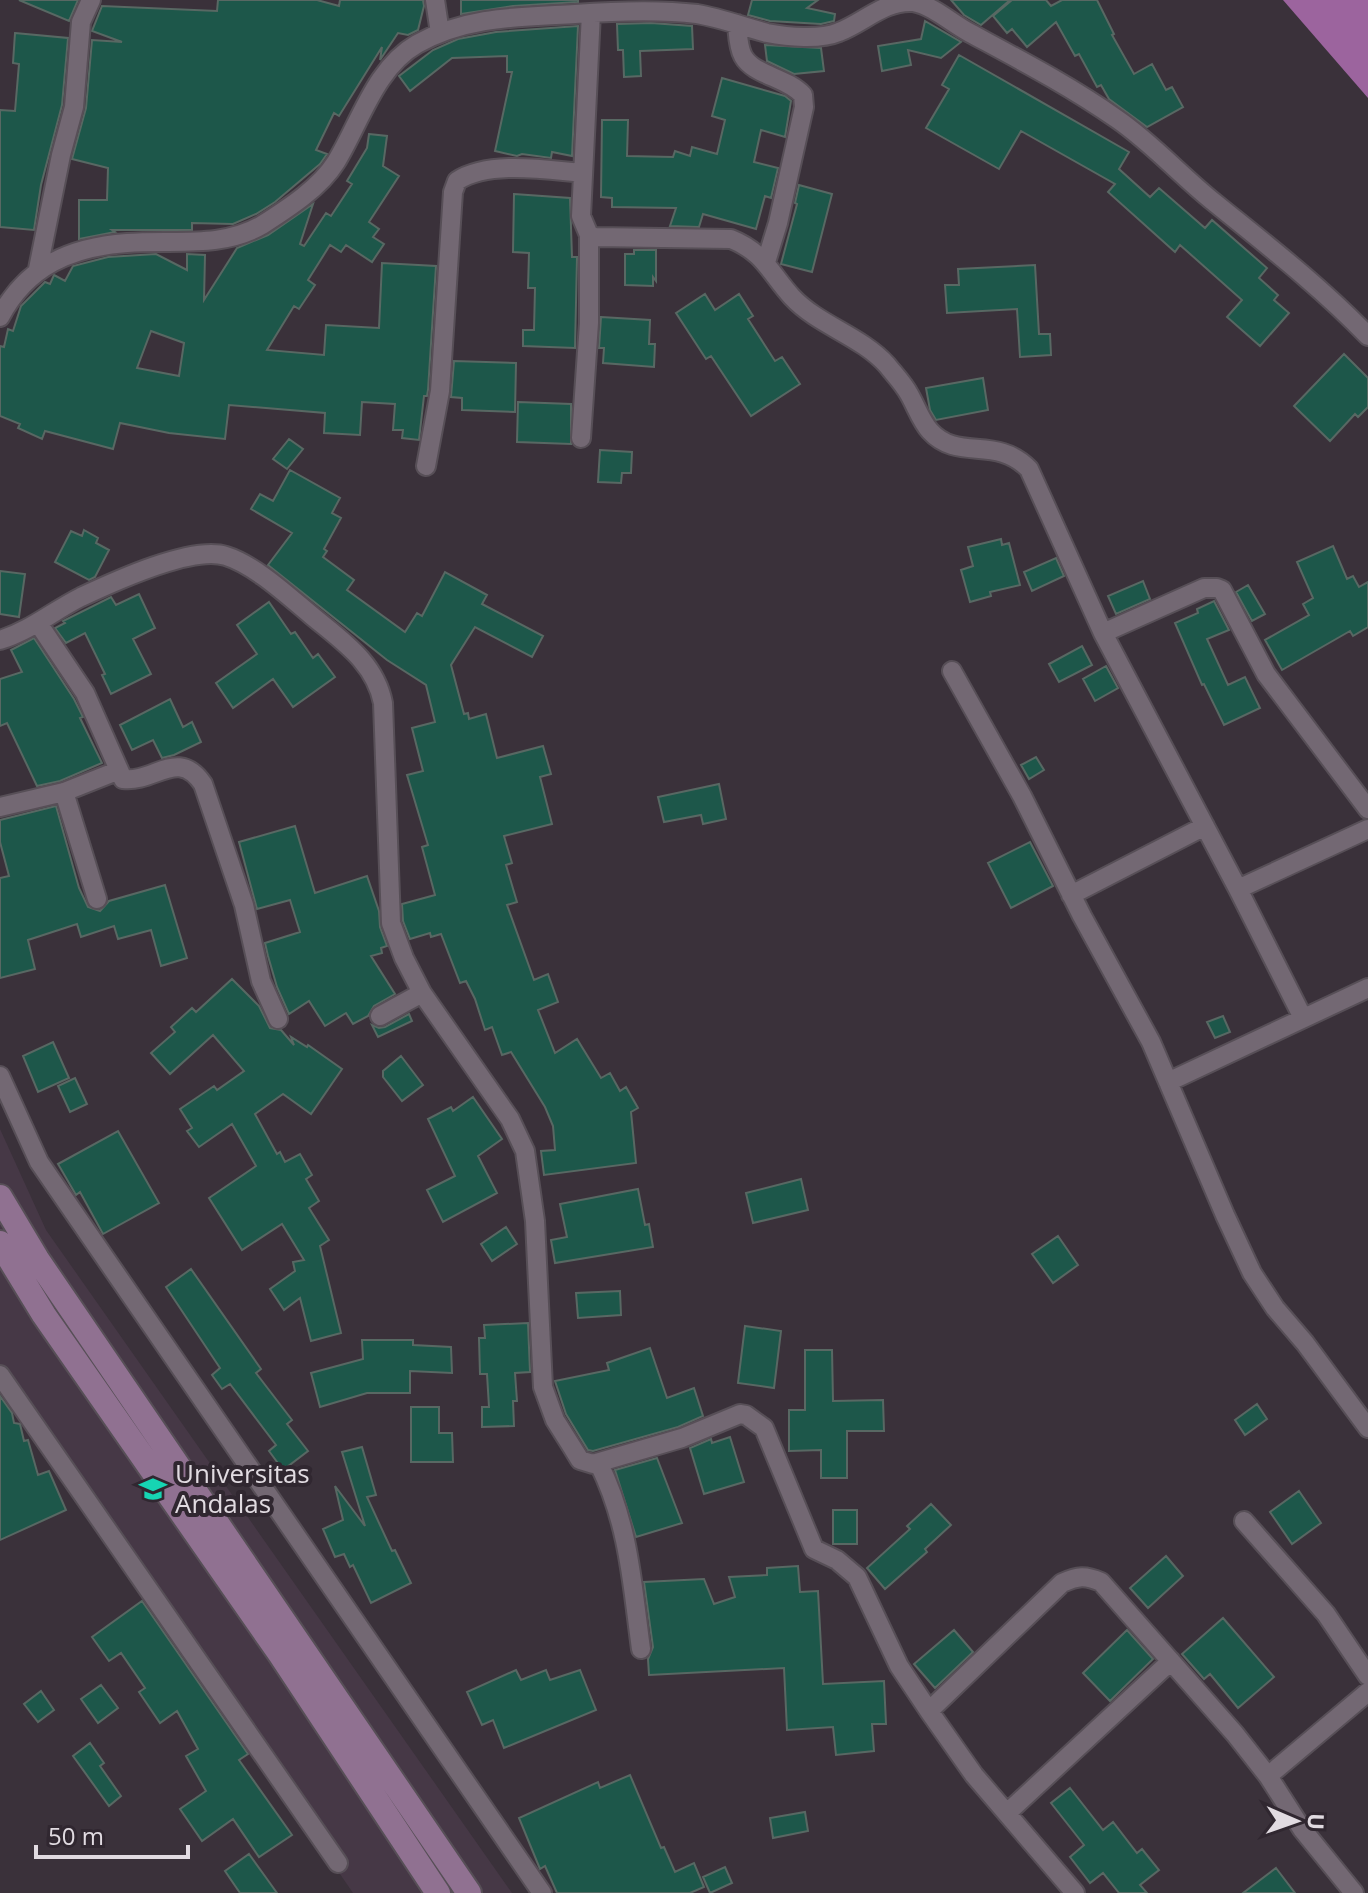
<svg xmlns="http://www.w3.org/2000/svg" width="1368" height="1893" font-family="'Open Sans',sans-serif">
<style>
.built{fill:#463846}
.water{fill:#9c649e}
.building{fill:#1d574a;stroke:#586863;stroke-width:2;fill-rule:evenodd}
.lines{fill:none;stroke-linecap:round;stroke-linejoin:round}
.street-casing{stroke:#574f57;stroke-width:22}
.secondary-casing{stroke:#574f57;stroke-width:28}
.street{stroke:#736873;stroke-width:18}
.secondary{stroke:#907191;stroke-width:24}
.labels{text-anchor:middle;stroke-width:8;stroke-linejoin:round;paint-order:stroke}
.poi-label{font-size:26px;fill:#e1dbe1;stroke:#302730;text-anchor:start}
</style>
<rect width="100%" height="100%" fill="#3a313a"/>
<path class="built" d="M0 1129 46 1230 512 1893H353L0 1378Z"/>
<path class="water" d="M1283 0H1368V98Z"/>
<path class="building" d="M19 0H78L69 21Z
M218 0H317L339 6 340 0H423L424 6 418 30 408 35 398 33 380 60 382 47 339 116 334 113 316 150 327 154 320 164 275 202 256 214 233 224 192 223V230H112L115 232 79 239V200H107L108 168 72 159 86 108 92 40 122 42 92 31 102 6 217 11Z
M461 0H578V2L513 6 461 14Z
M752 0H818L807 8 835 14 834 21 821 24 770 21 748 15Z
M951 0H1010L981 25 964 15Z
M1012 0H1046L1051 6 1062 0H1097L1114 34 1112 35 1134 74 1152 64 1166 90 1172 87 1183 107 1147 127 1109 99 1101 85 1097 87 1079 54 1075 56 1056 22 1027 47 1012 29 1007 33 993 16Z
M925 21 961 42 941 58 908 50 911 65 882 71 878 46 921 39Z
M651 23 692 26 693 49 640 51 641 76 624 77 623 50H618L617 24Z
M578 26 572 156 552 152 551 158 522 154 517 156 495 151 512 72H507V56L452 58 410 91 399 76 433 50 458 39 496 32Z
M15 33 68 38 62 105 41 185 34 230 0 227V110L15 111 19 64 13 63Z
M765 45 821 48 824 71 794 74 767 61Z
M959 55 1129 152 1119 169 1150 197 1159 188 1205 228 1212 220 1267 268 1259 278 1278 295 1274 300 1289 313 1260 346 1227 317 1242 300 1180 245 1175 252 1108 192 1115 184 1021 131 999 169 926 128 949 89 942 85Z
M722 78 785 96 791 101 785 137 761 130 754 162 778 168 771 198 765 196 756 229 703 214 699 227 670 226 676 208 612 207V198L601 197 602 120H628L627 156 673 157 675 151 690 156 692 147 717 154 725 120 712 116Z
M369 134 387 136 383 166 399 176 369 222 379 229 373 237 384 244 372 262 346 245 341 252 330 245 308 280 315 285 299 309 294 306 267 350 324 355 326 325 379 328 382 263 436 266 428 390 427 396H424L419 440 402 438 403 430H393L395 404 362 402 360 435 324 433 325 413 229 405 225 439 169 433 120 423 113 449 45 431 42 439 18 428 20 424 0 416V346L4 347 8 329 13 331 21 306 45 282 50 284 54 275 65 281 73 266 108 257 156 254 187 270V254L205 255 204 300 237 248 268 235 313 204 300 244 304 246 326 213 331 216 352 184 347 181 367 148ZM151 331 184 343 179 376 137 368Z
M799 185 832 194 812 272 781 264 797 204 795 203Z
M514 194 570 198 572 257H577L575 348 523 346V330H534L535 288H528L529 253 513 252Z
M634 250H656V281L653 277V286L625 285V254H634Z
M1035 265 1039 334H1050L1051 355 1020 357 1017 309 947 313 945 285H959L958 269Z
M705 294 715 310 739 294 753 316 748 319 775 361 782 357 800 384 751 416 711 356 706 359 676 313Z
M601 317 650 320 649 344H655L654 367 603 363 604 348H599Z
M1344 354 1368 378V407L1358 417 1355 414 1330 441 1294 406Z
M454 361 516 363 515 412 462 410V398L451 397Z
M983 378 988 410 936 420 930 410 926 388Z
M518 402 571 404V444L517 442Z
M289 439 303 449 287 469 273 459Z
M600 450 632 452 631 473H622L621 483 598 482Z
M290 470 340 498 332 513 341 518 324 549 327 551 323 557 354 580 347 590 405 632 417 613 422 616 445 572 487 595 482 604 543 636 532 657 475 627 451 665 464 714 468 713 469 719 486 714 497 758 543 746 551 774 540 777 552 824 504 836 512 863 506 865 517 902 507 905 534 980 548 974 558 1002 538 1010 555 1053 577 1039 601 1078 610 1073 620 1091 626 1087 638 1108 631 1112 636 1163 544 1175 541 1151 555 1150 553 1126 545 1107 511 1052 502 1055 492 1027 485 1030 475 999 466 981 460 983 441 934 431 937 430 933 410 939 403 921 402 904 435 895 422 847 428 845 407 775 423 771 412 728 435 722 426 685 387 660 268 565 292 533 251 509 260 494 273 501Z
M84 530 98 538 96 543 109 550 95 577 89 580 55 562 71 531 82 536Z
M1001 539 1002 545 1009 543 1020 585 990 592 991 596 970 602 961 570 973 566 968 547Z
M1333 546 1347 579 1353 576 1359 587 1368 582V627L1353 636 1350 631 1282 670 1265 640 1309 615 1303 604 1313 598 1297 562Z
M1056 558 1064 576 1032 591 1024 572Z
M0 571 25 574 19 617 0 614Z
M1143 581 1150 599 1116 614 1108 596Z
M1248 585 1265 614 1252 621 1236 592Z
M139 594 155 628 133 639 151 674 111 694 102 675 105 674 85 633 66 643 55 628 65 623 63 621 111 597 116 605Z
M1214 601 1229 630 1207 639 1228 685 1245 677 1260 708 1224 725 1204 684 1202 685 1175 623 1198 613 1197 609Z
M269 602 291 634 295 632 313 658 318 654 335 677 293 707 273 679 233 708 216 683 257 654 237 625Z
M34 638 74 699 83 717 80 718 102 763 60 781 37 786 7 723 0 726V679L22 672 11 650Z
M1082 646 1092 665 1059 682 1049 664Z
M1106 666 1118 688 1095 701 1083 679Z
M170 699 183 727 192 722 201 742 174 755 162 758 153 740 132 750 120 725Z
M1036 757 1044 770 1029 779 1021 765Z
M719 784 726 819 703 824 701 815 664 822 658 797Z
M56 806 79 888 88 907 100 911 109 901 165 885 187 958 161 966 151 930 118 939 114 926 81 937 77 924 28 940 35 969 0 978V878L9 876 0 842V820Z
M295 826 315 893 367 876 379 911 380 927 387 946 381 948 382 953 371 956 395 994 374 1006 368 1016 353 1024 346 1013 325 1026 309 1001 289 1014 277 987 268 956 265 943 300 932 290 900 257 909 239 842Z
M1030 842 1053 886 1011 908 988 863Z
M232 979 259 1006 270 1028 281 1030 294 1045 291 1037 307 1047 308 1045 342 1069 311 1114 283 1094 255 1114 277 1154 280 1152 285 1162 300 1154 312 1175 306 1179 319 1201 309 1208 329 1240 320 1246 341 1333 311 1341 300 1298 284 1310 270 1289 295 1271 293 1262 304 1260 282 1224 242 1250 209 1198 256 1166 232 1124 199 1147 187 1131 192 1128 180 1109 214 1086 217 1090 244 1071 213 1035 170 1074 151 1053 175 1032 171 1027 192 1008 196 1012Z
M409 1014 412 1021 378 1037 372 1025 379 1028 385 1027Z
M1223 1016 1230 1032 1215 1038 1207 1022Z
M53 1042 69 1078 38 1092 23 1056Z
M401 1056 423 1085 402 1101 383 1077V1071Z
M75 1078 87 1104 70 1112 58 1086Z
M473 1097 502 1139 478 1156 497 1193 443 1222 427 1190 455 1176 428 1119 451 1107 453 1111Z
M118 1131 159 1203 103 1234 80 1192 76 1195 58 1164Z
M801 1179 808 1210 753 1223 746 1193Z
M638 1189 645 1225 649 1224 653 1247 555 1263 551 1240 567 1237 560 1204Z
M506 1227 517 1244 492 1261 481 1244Z
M1058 1236 1078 1265 1053 1283 1032 1254Z
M191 1269 261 1369 256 1373 292 1420 287 1424 308 1451 283 1470 269 1451 276 1445 230 1384 222 1389 212 1375 220 1368 166 1287Z
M620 1291 621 1315 578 1318 576 1293Z
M528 1323 530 1372 515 1373 517 1401H513L514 1426 482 1427V1407H489L487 1374H480L479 1338H485L484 1325Z
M745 1326 781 1331 774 1388 738 1383Z
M362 1340H413V1345L451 1347 452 1373 410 1371V1393H367L320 1407 311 1373 363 1359Z
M650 1348 667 1398 694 1388 703 1416 678 1427 593 1451 588 1450 566 1414 555 1381 609 1370 607 1363Z
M805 1350H832L833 1401 883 1400 884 1431H847V1478H821V1450L789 1451V1410H805Z
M0 1396 12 1413 14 1423 20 1424 24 1441 28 1440 38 1475 49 1471 66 1510 0 1540Z
M1257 1404 1267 1419 1245 1435 1235 1420Z
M411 1407H439V1433H452L453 1462H411Z
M730 1437 744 1482 704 1494 690 1448 711 1439 712 1443Z
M362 1447 376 1495 367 1497 392 1551 395 1550 411 1583 371 1603 353 1565 350 1567 344 1554 335 1557 323 1529 343 1520 335 1486 365 1526 342 1452Z
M657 1458 682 1523 636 1537 615 1470Z
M1299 1491 1321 1523 1292 1544 1270 1512Z
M931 1504 951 1525 925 1549 927 1552 885 1589 867 1568 910 1529 907 1526Z
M833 1510H857V1544H833Z
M1166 1556 1183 1576 1148 1608 1130 1588Z
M798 1566 800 1592 818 1591 823 1684 884 1681 886 1724H872L874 1751 836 1755 833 1727 787 1730 784 1668 649 1675 648 1659 653 1647 644 1582 704 1579 714 1604 735 1597 729 1577 767 1575V1568Z
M142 1601 248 1754 239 1760 292 1835 259 1857 233 1819 202 1841 180 1809 206 1791 186 1756 198 1749 177 1711 160 1723 139 1692 145 1688 121 1653 109 1661 92 1637Z
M1223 1618 1274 1677 1238 1708 1210 1674 1204 1679 1182 1654Z
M954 1630 973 1652 935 1688 914 1664Z
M1127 1630 1153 1659 1110 1701 1083 1673Z
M516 1670 521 1680 546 1670 550 1680 580 1670 596 1710 504 1748 493 1720 482 1725 467 1692Z
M101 1685 118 1708 98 1723 81 1699Z
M41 1691 54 1710 38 1722 24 1704Z
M90 1743 104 1763 100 1766 121 1796 109 1806 73 1756Z
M630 1775 661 1848 664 1847 675 1872 694 1863 704 1887 690 1893H557L545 1866 540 1869 519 1818 598 1782 600 1788Z
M1070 1788 1103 1830 1113 1822 1137 1853 1142 1849 1159 1870 1140 1885 1147 1893H1119L1103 1873 1090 1883 1070 1857 1084 1845 1051 1803Z
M805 1812 808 1831 773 1838 770 1818Z
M249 1854 267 1879 277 1893H240L225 1871Z
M725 1867 732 1883 710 1893 703 1877Z
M1276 1868 1295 1893H1243Z"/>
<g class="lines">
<g class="street-casing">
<path id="street" d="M435 0 440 33
M591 13 581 216 589 235 595 237 731 239C764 252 770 273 792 297 818 325 861 336 887 365 894 374 903 383 909 394 916 406 921 421 930 431 958 462 996 435 1029 469L1103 633 1238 889 1303 1018
M737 24C738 34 738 47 743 56 753 75 786 77 803 95L804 107 778 223 766 262
M38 269 61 155 74 107 81 22 91 0
M0 317C27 266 71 247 127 243 172 239 221 249 262 225 287 209 320 188 336 162 360 123 375 68 417 44 466 16 521 17 575 14 615 11 657 9 697 14 721 18 744 27 767 33 788 37 820 40 839 32 863 23 885 0 913 2 934 6 951 23 970 33 1020 60 1070 86 1117 119 1152 143 1181 176 1215 203 1268 246 1321 287 1368 336
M581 438 589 323V235
M426 466 440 391 453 192 457 181C489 160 547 170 583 173
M38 623 85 693 123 779C155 783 178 747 203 784L244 905 261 981 278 1019
M1103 633 1204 588H1217L1222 590 1266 674 1368 809
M0 640C30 631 53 611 81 597 113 582 192 545 226 556 255 565 288 596 311 615 342 641 375 662 383 703L391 923 404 958 422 993 510 1119 525 1151 535 1221 543 1387 555 1420 572 1447 580 1460 593 1464 682 1438 740 1414 746 1415 764 1428 814 1549 837 1560 857 1577 899 1666 929 1711 974 1775 1075 1893
M952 671 1022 796 1082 916 1151 1042 1225 1215 1252 1273 1275 1308 1305 1343 1368 1428
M64 792 97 899
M0 807 64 792 117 771
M1238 889 1368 829
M1071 895 1205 826
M380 1016 422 993
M0 1076 39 1162 542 1893
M1168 1082 1368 988
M0 1375 338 1863
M599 1464C629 1525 632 1583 641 1649
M1244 1521 1326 1614 1368 1676
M929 1711 1062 1583C1078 1576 1085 1575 1101 1582L1235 1734 1268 1776 1302 1829 1354 1893
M1268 1776 1368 1692
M1007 1813 1171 1661"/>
</g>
<g class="secondary-casing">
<path id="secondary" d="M0 1197 37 1259 469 1893
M0 1243 44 1315 280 1654 438 1893"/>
</g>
<use href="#street" class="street"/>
<use href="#secondary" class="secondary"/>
</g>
<defs>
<g id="university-bare" transform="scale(2.16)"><path d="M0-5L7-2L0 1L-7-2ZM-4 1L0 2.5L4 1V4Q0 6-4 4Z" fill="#16d5b3" stroke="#302730" stroke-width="2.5" paint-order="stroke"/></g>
</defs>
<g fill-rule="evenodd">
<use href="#university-bare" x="153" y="1489"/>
</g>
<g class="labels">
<g class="poi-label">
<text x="175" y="1483">Universitas<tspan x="175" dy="30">Andalas</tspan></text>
</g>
</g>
<g transform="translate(1296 1821) rotate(92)" stroke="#302730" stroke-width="6" paint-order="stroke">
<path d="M0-6L14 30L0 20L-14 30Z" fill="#e1dbe1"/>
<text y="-12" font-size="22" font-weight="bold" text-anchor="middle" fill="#e1dbe1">U</text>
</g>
<path d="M36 1845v12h152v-12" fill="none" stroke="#e1dbe1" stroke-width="4"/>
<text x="48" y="1845" font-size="24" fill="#e1dbe1" stroke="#302730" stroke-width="6" paint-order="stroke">50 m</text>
</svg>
